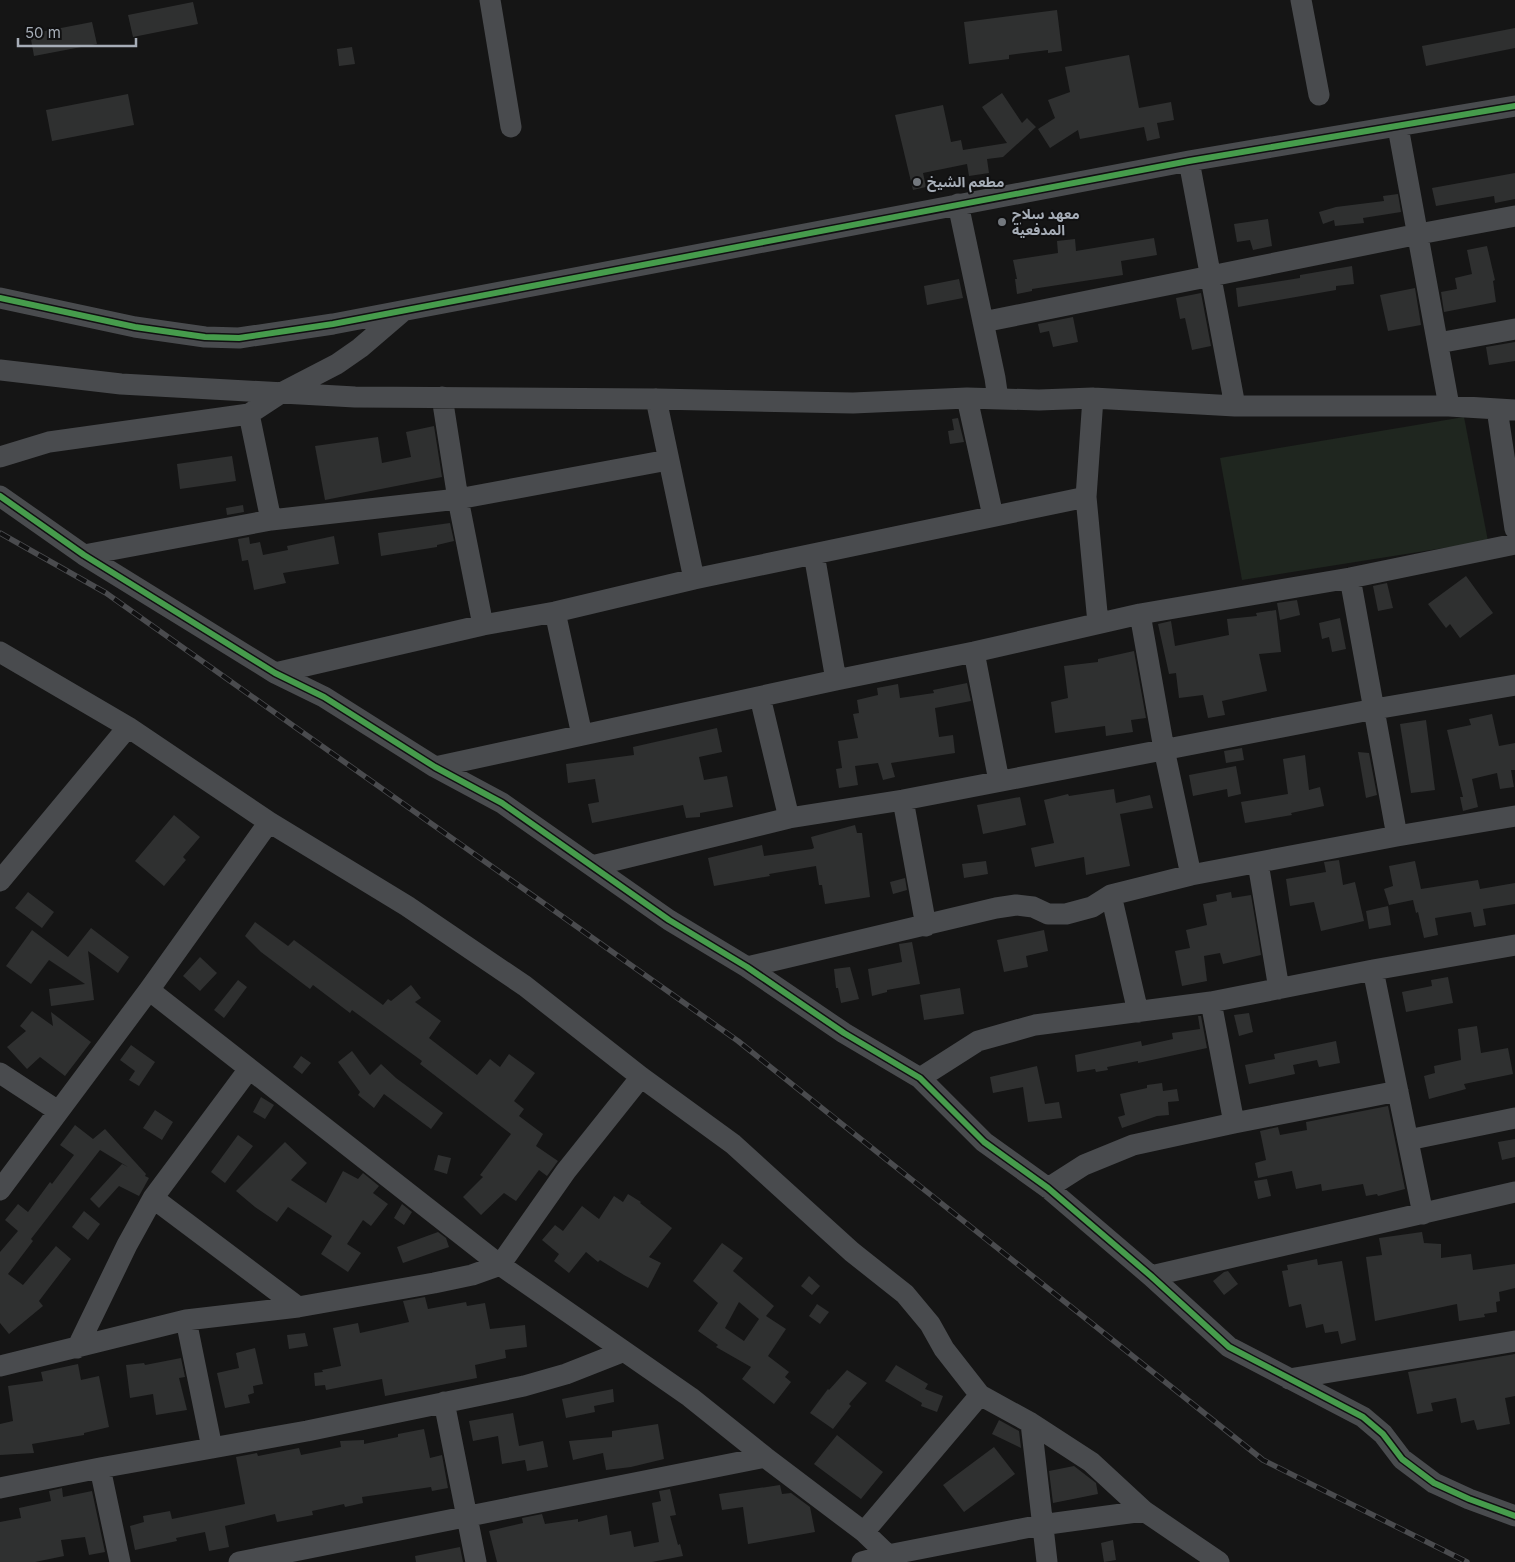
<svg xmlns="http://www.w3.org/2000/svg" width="1515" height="1562" font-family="Inter,'Noto Sans Arabic',sans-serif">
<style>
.green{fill:#1f261f}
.building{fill:#2f3030;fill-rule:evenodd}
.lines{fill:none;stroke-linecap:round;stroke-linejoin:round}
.minor{stroke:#494b4e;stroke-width:21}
.rail-casing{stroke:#4a4b4e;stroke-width:5.5}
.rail{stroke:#101011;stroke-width:4;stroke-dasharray:11;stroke-linecap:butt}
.cycleway-casing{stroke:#101011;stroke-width:9}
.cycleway{stroke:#469c4c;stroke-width:6}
.poi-dot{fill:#73787e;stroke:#101011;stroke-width:2}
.labels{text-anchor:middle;stroke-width:4;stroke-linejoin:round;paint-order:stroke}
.poi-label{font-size:14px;font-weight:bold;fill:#a6adb7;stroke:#101011;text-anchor:start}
</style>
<rect width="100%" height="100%" fill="#151515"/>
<path class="green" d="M1464 417 1488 541 1242 580 1220 458Z"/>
<path class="building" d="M193 2 198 24 133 37 128 15Z
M1057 10 1062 51 1048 53V50L1009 55V59L969 64 964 22Z
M92 22 97 44 34 56 30 34Z
M1515 28V48L1426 66 1422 46Z
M352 47 355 64 339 66 337 49Z
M1129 55 1139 108 1171 102 1174 120 1157 123 1160 138 1147 141 1144 127 1080 139 1078 130 1050 148 1038 129 1055 118 1048 100 1070 92 1065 67Z
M1002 93 1022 123 1027 118 1036 127 1003 157 987 159 989 173 969 176 967 164 923 173 926 187 913 190 895 115 943 105 951 142 961 140 963 150 1007 143 982 107Z
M128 94 134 125 52 141 46 110Z
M1515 173V199L1495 203 1494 196 1436 206 1432 188Z
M1398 194 1401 212 1363 218 1364 223 1335 226 1334 220 1323 224 1319 212 1336 207 1384 201 1383 196Z
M1268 219 1272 246 1253 250 1250 240 1237 242 1234 224Z
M1154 238 1157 255 1121 261 1123 275 1032 289V291L1017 294 1015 279H1017L1013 260 1058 253 1057 241 1075 239 1076 251Z
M1487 246 1495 280 1493 281 1496 302 1444 312 1441 292 1457 289 1455 278 1472 274 1467 250Z
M1352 266 1354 284 1336 286V290L1238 307 1236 288 1300 278V275Z
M959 279 963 298 927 305 924 286Z
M1415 288 1421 325 1388 331 1380 295Z
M1201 293 1211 346 1192 350 1185 318 1180 319 1176 298Z
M1073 317 1078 342 1053 347 1049 331 1040 333 1038 324Z
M1515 342V361L1489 365 1486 347Z
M958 418 964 442 950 444 948 431 954 430 952 419Z
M434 426 442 477 325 500 315 446 378 437 382 463 411 457 406 432Z
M232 456 236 481 180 489 177 464Z
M243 505 244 512 227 515 226 508Z
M450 523 454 541 437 545V547L381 556 378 533Z
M334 536 339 564 283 573 286 583 254 590 248 560 242 561 238 539 249 537 250 544 260 542 263 555 288 550 287 546Z
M1466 576 1493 613 1460 638 1450 624 1446 628 1428 604Z
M1387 583 1393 608 1378 611 1373 586Z
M1297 600 1300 615 1280 620 1277 603Z
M1276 610 1281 652 1259 654 1267 691 1222 701 1225 715 1208 718 1203 695 1179 698 1176 673 1169 674 1158 624 1171 621 1175 646 1229 635 1227 619 1257 616 1256 613Z
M1340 618 1346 649 1332 652 1329 637 1322 639 1319 623Z
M1134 651 1146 718 1131 720 1133 732 1106 736 1105 726 1055 733 1051 702 1068 698 1064 666 1098 662V659Z
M967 683 971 701 935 708 939 737 953 735 955 753 891 763 895 777 883 780 878 763 855 766 858 785 839 788 836 769 842 768 838 741 858 738 853 714 859 713 857 700 878 695 877 688 898 684 900 698 934 693 933 690Z
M1492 714 1499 746 1515 743V770H1511L1514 787 1500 789 1497 773 1472 779 1478 807 1463 811 1460 797H1463L1447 730 1471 725 1469 719Z
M1426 720 1435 790 1411 793 1400 724Z
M717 728 722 752 699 757 704 780 727 776 733 807 700 813V817L686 818 683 805 592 823 588 804 599 802 595 779 568 783 566 764 634 755 633 747Z
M1242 748 1244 760 1226 763 1224 751Z
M1358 752 1369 753 1377 795 1366 798Z
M1305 755 1309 790 1320 787 1324 806 1291 813 1292 815 1245 823 1241 802 1288 794 1283 759Z
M1236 766 1241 794 1228 797 1227 789 1193 796 1189 775Z
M1114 789 1116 803 1150 795 1153 808 1120 814 1130 866 1086 875 1084 857 1035 867 1031 848 1054 843 1044 800 1068 794 1069 796Z
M1020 797 1026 825 983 834 977 805Z
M174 815 200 837 183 857 186 860 164 886 135 861Z
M855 825 857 833H862L870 897 825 904 822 885H819L816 866 769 874 770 876 714 886 708 858 762 845 764 856 812 849 814 848 811 837Z
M1339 860 1343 885 1355 882 1364 921 1321 931 1314 902 1290 906 1286 879 1326 872 1324 862Z
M986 861 988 874 964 878 962 864Z
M1415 861 1421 889 1478 880 1480 889 1515 883V904L1483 909 1486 925 1474 927 1471 912 1435 918 1438 935 1424 938 1418 912 1416 913 1413 900 1389 905 1384 889 1393 886 1389 866Z
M905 878 907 890 893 894 890 882Z
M28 892 54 912 42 928 15 908Z
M1231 892 1232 898 1251 895 1261 955 1223 964 1220 953 1204 956 1207 981 1182 986 1175 951 1190 948 1186 930 1207 925 1203 904 1217 901 1216 895Z
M1388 906 1391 925 1369 929 1366 911Z
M255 922 288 946 294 940 383 1005 388 999 391 1001 411 985 421 998 415 1002 441 1021 429 1038 477 1075 490 1059 500 1067 509 1054 535 1073 514 1101 524 1109 519 1116 543 1134 536 1146 558 1161 547 1176 539 1170 516 1201 504 1193 481 1215 463 1197 483 1177 480 1175 511 1134 420 1064 422 1061 352 1010 350 1013 313 985 310 989 261 952 245 936Z
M91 928 129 957 118 973 88 951 94 1000 51 1006 49 989 85 984 49 960 31 984 6 966 32 930 68 957Z
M1044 930 1048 951 1026 956 1028 967 1004 972 997 940Z
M912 942 920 984 887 990V992L872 996 868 969 902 962 899 944Z
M200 957 217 973 200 991 183 976Z
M850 967 859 999 841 1003 838 988H836L834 969Z
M1448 977 1453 1003 1406 1012 1402 992 1432 986 1431 980Z
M238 980 247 987 224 1018 214 1010Z
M960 988 964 1014 924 1020 920 995Z
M32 1011 53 1026 51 1012 91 1042 65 1076 40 1057 27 1069 7 1047 26 1031 20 1026Z
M1249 1013 1253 1032 1239 1036 1234 1015Z
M1198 1016H1201L1207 1048 1138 1063V1061L1107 1067 1108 1070 1096 1072 1095 1069 1077 1072 1075 1055 1141 1041 1142 1046 1173 1039 1172 1033 1200 1029Z
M1477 1026 1481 1053 1508 1048 1513 1074 1464 1084 1466 1089 1429 1099 1424 1076 1435 1073 1434 1066 1461 1060 1458 1029Z
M1336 1041 1340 1063 1319 1067 1317 1060 1293 1065 1295 1074 1249 1084 1245 1065 1275 1059 1274 1054Z
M131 1045 155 1062 139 1086 129 1080 135 1071 120 1060Z
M352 1051 370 1075 381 1064 396 1078 443 1113 431 1129 384 1094 374 1108 358 1095 360 1092 338 1062Z
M301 1056 311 1063 302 1074 293 1067Z
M1037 1066 1045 1104 1059 1102 1062 1118 1028 1122 1023 1087 993 1093 990 1077Z
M1162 1083 1163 1091 1177 1089 1179 1101 1168 1102 1169 1115 1157 1116 1122 1128 1118 1117 1125 1115 1120 1094 1147 1088V1085Z
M261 1097 274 1105 265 1119 253 1112Z
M1388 1106 1405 1189 1378 1196 1377 1194 1366 1196 1363 1184 1322 1191 1321 1184 1296 1189 1292 1171 1258 1178 1255 1163 1266 1160 1260 1131 1278 1127 1280 1135 1307 1130 1306 1122Z
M155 1110 173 1122 162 1140 143 1128Z
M75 1125 93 1139 105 1129 146 1174 145 1176 149 1178 139 1196 119 1186 99 1208 90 1199 122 1164 128 1167 100 1150 31 1239 33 1241 8 1274 23 1285 56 1246 71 1259 39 1301 43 1306 9 1334 0 1323V1252L18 1231 5 1220 18 1204 28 1212 50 1182 52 1184 74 1155 60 1145Z
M238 1135 253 1146 225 1183 211 1172Z
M1515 1139V1157L1502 1160 1498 1142Z
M285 1142 307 1163 291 1180 326 1203 343 1171 358 1179 363 1173 379 1186 373 1193 388 1204 371 1226 363 1220 347 1244 361 1253 348 1272 321 1254 332 1236 288 1207 277 1222 255 1207 236 1191Z
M438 1155 451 1158 447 1174 434 1170Z
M1267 1179 1271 1196 1258 1199 1254 1181Z
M628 1194 641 1202 640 1203 672 1228 649 1257 661 1263 648 1288 624 1275 600 1260 598 1262 586 1252 569 1273 554 1261 559 1254 542 1240 555 1225 563 1231 582 1206 599 1219 614 1196 623 1202Z
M402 1204 412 1212 404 1225 394 1218Z
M84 1211 100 1224 88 1240 72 1227Z
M438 1232 446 1238 449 1247 403 1263 397 1247Z
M1422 1232 1424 1243 1441 1244V1258L1471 1254 1473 1270 1515 1264V1288L1499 1292 1500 1301 1496 1302 1497 1312 1484 1314 1485 1317 1459 1321 1457 1304 1375 1321 1366 1257 1382 1255 1379 1238Z
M722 1243 743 1258 733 1271 774 1306 766 1316 786 1329 768 1356 789 1372 785 1377 791 1382 774 1404 742 1379 751 1367 716 1347 718 1345 698 1331 718 1303 693 1281ZM739 1302 759 1319 744 1341 725 1328Z
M1317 1259 1318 1265 1342 1261 1356 1340 1341 1344 1338 1331 1325 1333 1323 1324 1306 1328 1301 1304 1289 1307 1282 1271 1288 1270 1287 1265Z
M1228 1271 1238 1284 1224 1295 1213 1281 1224 1272Z
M809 1276 820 1286 812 1295 801 1286Z
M425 1297 428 1309 466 1302 467 1306 485 1303 490 1329 525 1325 527 1347 505 1350 506 1358 475 1365 477 1378 385 1396 382 1379 326 1390 325 1385 315 1386 314 1373 323 1372 322 1370 341 1366 333 1328 358 1323 360 1333 409 1322 403 1301Z
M817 1304 829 1312 820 1324 809 1316Z
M305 1333 308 1346 289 1349 287 1335Z
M255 1348 263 1384 253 1386 254 1393 248 1395 250 1403 225 1408 217 1373 239 1368 236 1353Z
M1515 1354V1396L1505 1398 1510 1424 1477 1430 1474 1420 1461 1423 1456 1398 1431 1403 1433 1411 1417 1414 1408 1372Z
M181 1358 185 1377 179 1378 187 1410 156 1415 153 1394 130 1398 126 1365 144 1363 145 1365Z
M78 1364 81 1380 99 1376 109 1427 84 1433V1435L32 1444 34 1453 0 1455V1424L13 1421 8 1386 43 1381 41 1372Z
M896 1365 928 1384 925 1389 943 1396 937 1412 921 1406 922 1403 885 1381Z
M847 1370 867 1383 849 1404 851 1406 833 1429 810 1413 828 1389 829 1390Z
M613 1389 614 1402 594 1406 595 1412 566 1418 562 1399Z
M513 1413 519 1446 543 1441 548 1467 527 1471 525 1460 502 1464 498 1436 473 1441 469 1421Z
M999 1420 1019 1431 1021 1448 992 1434Z
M658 1424 664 1459 631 1467 606 1470 603 1453 573 1460 569 1441 612 1437V1431Z
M424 1429 430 1458 442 1455 448 1488 432 1491 431 1487 362 1497 363 1503 345 1507 344 1504 312 1511 313 1515 277 1522 275 1514 225 1526 229 1547 209 1551 205 1532 176 1538 177 1541 135 1550 130 1526 144 1522 143 1516 170 1511 172 1519 245 1504 236 1457 257 1453 258 1456 299 1448 301 1455 341 1447 340 1441 364 1440V1444L398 1437V1434Z
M837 1435 883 1472 861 1499 814 1464Z
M994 1447 1015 1474 964 1512 943 1485Z
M1074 1466 1096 1483 1098 1494 1053 1503 1049 1471Z
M780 1485 782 1494 791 1493 810 1507 815 1532 748 1544 743 1507 722 1510 719 1494Z
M62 1488 63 1497 92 1491 105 1552 89 1555 85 1537 61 1540 64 1556 35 1562H0V1522L21 1518 19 1508 51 1501 49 1491Z
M670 1489 676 1515 670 1516 678 1545 680 1544 683 1556 652 1562H497L489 1531 523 1523 522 1518 542 1514 545 1524 578 1519V1522L607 1515 610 1535 631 1531 634 1547 659 1542 652 1503 661 1501 659 1491Z
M1113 1540 1116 1560 1104 1562 1101 1543Z
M460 1547 463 1562H416L415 1556Z"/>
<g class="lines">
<path class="minor" d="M490 0 511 127
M1301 0 1319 95
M1398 127 1449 406
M1189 161 1235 406
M958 204 995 378 998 399
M0 298 135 327 205 337 239 338 333 324 1189 161 1515 106
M983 322 1419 234 1515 216
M1438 343 1515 329
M0 370 121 384 355 397 656 399 853 403 967 398 1039 400 1093 398 1235 406H1449L1515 410
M442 397 458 499 483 625
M967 398 993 516
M1093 398 1086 497 1098 623
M656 399 694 579
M1497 409 1515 529
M249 414 271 520
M0 457 49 442 249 414 281 393 337 364 360 348 402 312
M0 496 84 555 275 673 324 697 435 767 502 803 669 920 747 967 844 1033 920 1078 984 1142 1048 1188 1151 1276 1229 1347 1363 1417 1383 1434 1402 1459 1434 1483 1469 1499 1515 1516
M814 554 836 680
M84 555 271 520 458 499 668 460
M1350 578 1397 836
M555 612 582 735
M1140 614 1164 749 1191 875
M0 652 128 727 269 822 407 906 525 986 641 1077 733 1144 852 1252 905 1294 930 1324 944 1349 980 1395 1031 1423 1091 1462 1144 1511 1219 1562
M974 652 999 781
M275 673 483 625 555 612 694 579 1086 497
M760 697 789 818
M435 767 836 680 974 652 1140 614 1350 578 1515 544
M903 800 926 926
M1258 863 1279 989
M592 866 789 818 903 800 1375 709 1515 685
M0 881 128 727
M1111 895 1138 1012
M747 967 996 908 1016 905 1033 907 1048 914H1066L1092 907 1111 895 1191 875 1397 836 1515 816
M1373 970 1423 1214
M149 990 500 1265 690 1397 765 1457 864 1532 888 1555
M1211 1002 1234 1123
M0 1073 58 1111
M920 1078 978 1041 1035 1025 1211 1002 1373 970 1515 945
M1408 1140 1515 1118
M1048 1188 1084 1165 1133 1145 1234 1123 1398 1091
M0 1190 149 990 269 822
M153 1198 298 1307
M1151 1276 1515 1192
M186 1320 212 1448
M77 1348 127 1245 153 1198 249 1069
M0 1366 186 1320 298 1307 434 1283 472 1275 500 1265 566 1171 641 1077
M1289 1379 1515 1341
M444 1402 476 1562
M1031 1423 1047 1562
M100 1468 120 1562
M0 1488 100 1468 307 1431 524 1386 566 1374 622 1352
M864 1532 980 1395
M239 1562 765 1457
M862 1562 888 1555 1041 1525 1144 1511"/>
<g class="rail-casing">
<path id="rail" d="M0 533 106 593 738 1041 1263 1460 1467 1562"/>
</g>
<use href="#rail" class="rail"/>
<g class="cycleway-casing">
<path id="cycleway" d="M0 298 135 327 205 337 239 338 333 324 1189 161 1515 106
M0 496 84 555 275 673 324 697 435 767 502 803 669 920 747 967 844 1033 920 1078 984 1142 1048 1188 1151 1276 1229 1347 1363 1417 1383 1434 1402 1459 1434 1483 1469 1499 1515 1516"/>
</g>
<use href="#cycleway" class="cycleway"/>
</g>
<g class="poi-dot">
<circle cx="917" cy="182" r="5"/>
<circle cx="1002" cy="222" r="5"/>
</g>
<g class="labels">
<g class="poi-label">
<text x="927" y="187">مطعم الشيخ</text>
<text x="1012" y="219">معهد سلاح<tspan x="1012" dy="16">المدفعية</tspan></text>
</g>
</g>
<path d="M18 38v8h118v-8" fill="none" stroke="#a6adb7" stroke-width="2.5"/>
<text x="25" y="38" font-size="15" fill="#a6adb7" stroke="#101011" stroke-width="4" paint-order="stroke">50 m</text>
</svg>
